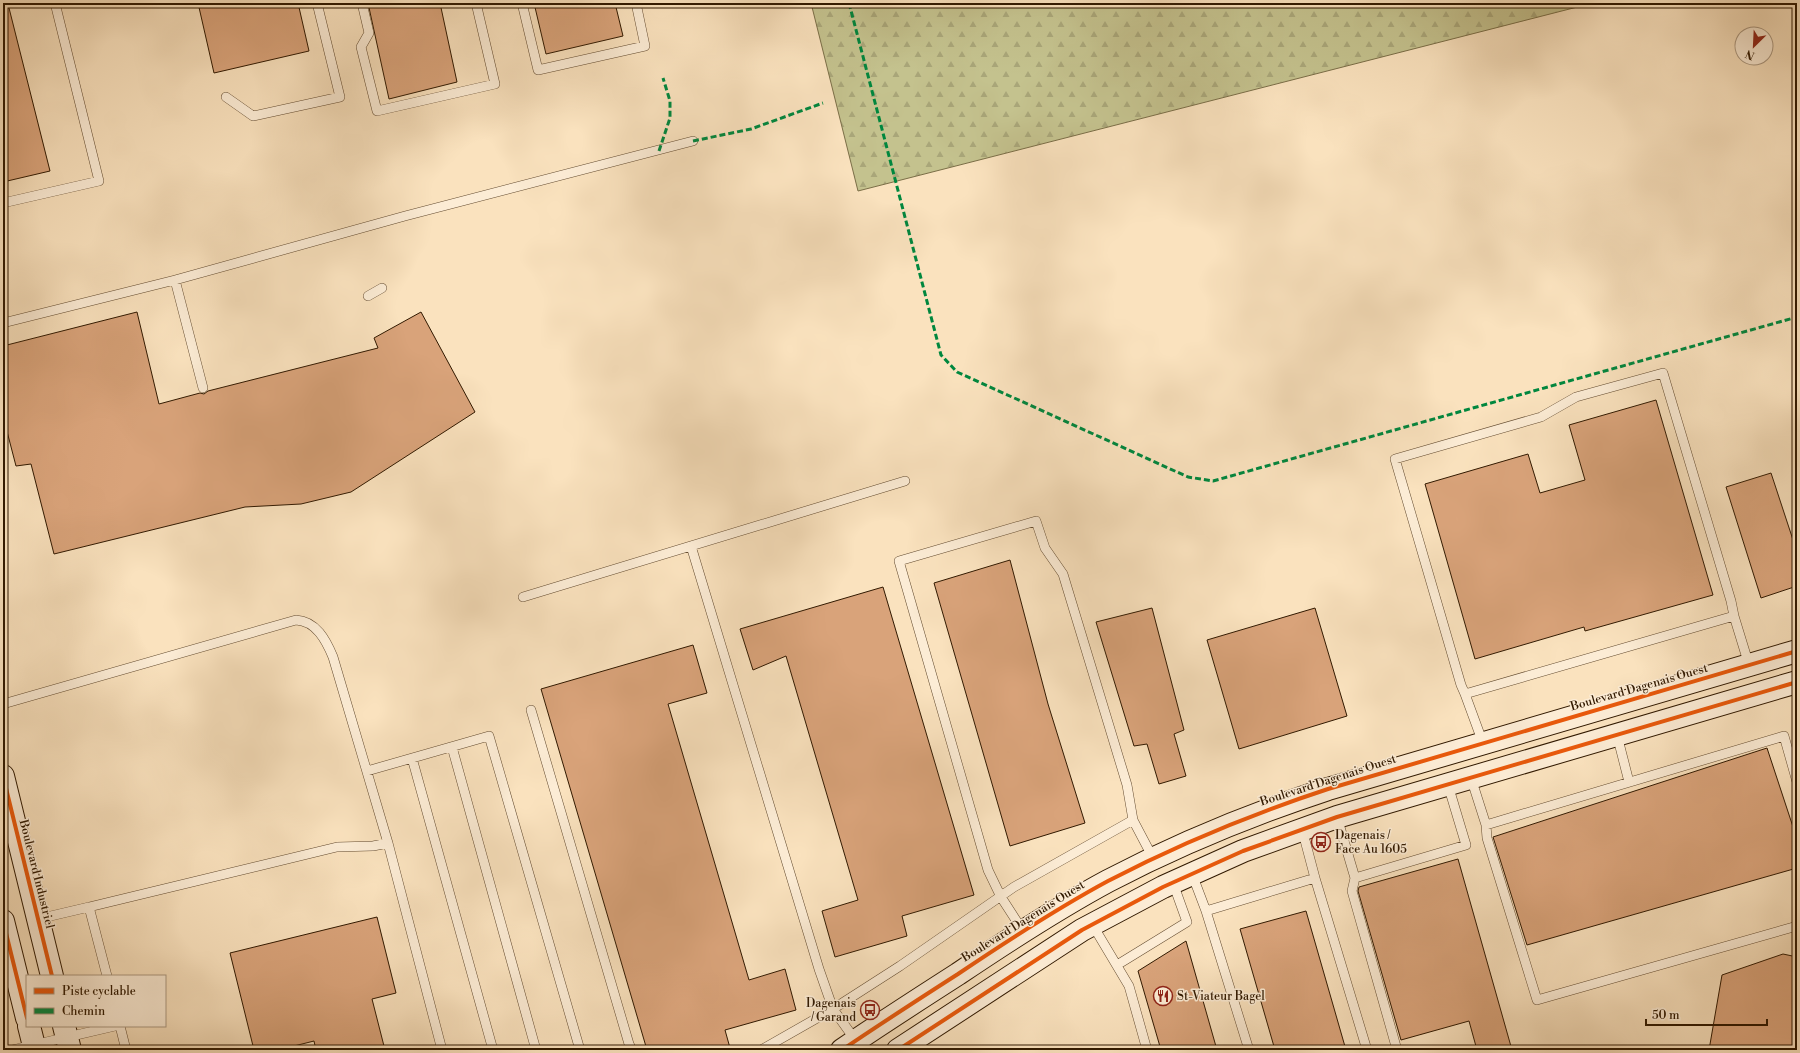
<svg xmlns="http://www.w3.org/2000/svg" width="1800" height="1053" font-family="'Libre Bodoni',serif">
<style>
.forest{fill:url(#forest-firs);stroke:#7a6e47}
.building{fill:#d9a37a;stroke:#311900}
.lines{fill:none;stroke-linecap:round;stroke-linejoin:round}
.lane-casing{stroke:#634b30;stroke-width:10}
.secondary-casing{stroke:#311900;stroke-width:24}
.lane{stroke:#fcecd5;stroke-width:9}
.secondary{stroke:#fcecd5;stroke-width:22}
.quiet{stroke:#00873e;stroke-width:3;stroke-dasharray:6 3;stroke-linecap:butt}
.cycleway-casing{stroke:#fcecd5;stroke-width:6}
.cycleway{stroke:#e8590c;stroke-width:4}
.labels{text-anchor:middle;stroke-width:3;stroke-linejoin:round;paint-order:stroke}
.street-label{font-size:12px;fill:#311900;stroke:#fcecd5}
.poi-label{font-size:12px;fill:#311900;stroke:#fcecd5;text-anchor:start}
</style>
<defs>
<pattern id="forest-firs" width="22" height="20" patternUnits="userSpaceOnUse"><rect width="22" height="20" fill="#c4c28e"/><path d="M5 1l3.5 6h-7zM16 11l3.5 6h-7z" fill="#a9a679"/></pattern>
</defs>
<rect width="100%" height="100%" fill="#fae2be"/>
<filter id="stains"><feTurbulence type="fractalNoise" baseFrequency=".005" numOctaves="4"/><feColorMatrix values="0 0 0 0 .2 0 0 0 0 .09 0 0 0 0 .02 0 0 0 .5 -.17"/></filter>
<radialGradient id="worn" r=".72"><stop offset=".6" stop-color="#630" stop-opacity="0"/><stop offset="1" stop-color="#630" stop-opacity=".3"/></radialGradient>
<path class="forest" d="M811 3H1593L858 191Z"/>
<path class="building" d="M198 3H298L309 51 214 73Z
M368 3H440L457 82 389 99Z
M534 3H615L623 36 546 54Z
M8 4 50 171 3 182V5Z
M137 312 159 404 200 393 204 394 208 391 378 348 374 338 421 312 475 412 351 492 301 504 245 507 54 554 31 464 16 466 3 416V346Z
M1656 400 1713 595 1585 631 1584 627 1475 659 1425 484 1528 454 1540 493 1585 480 1569 425Z
M1771 473 1797 552V586L1761 598 1726 487Z
M1010 560 1048 704 1085 823 1010 846 934 583Z
M883 587 974 895 902 916 907 936 835 957 822 911 858 900 786 656 753 670 740 629Z
M1152 608 1184 730 1174 734 1186 776 1159 784 1147 744 1134 746 1096 622Z
M1315 608 1347 716 1239 749 1207 640Z
M693 645 707 693 668 704 749 980 785 969 796 1010 725 1030 730 1048 722 1050H647L541 689Z
M1767 748 1797 839V868L1527 945 1493 837Z
M1458 859 1512 1050H1477L1469 1021 1401 1040 1358 891 1359 887Z
M1306 911 1346 1050H1275L1240 929Z
M377 917 396 993 372 999 385 1050H316L314 1041 278 1050H254L230 953Z
M1186 941 1217 1050H1161L1138 971Z
M1783 954 1797 957V1050H1709L1722 975Z"/>
<g class="lines">
<g class="lane-casing">
<path id="lane" d="M362 3 369 33 361 47 377 111 495 84 476 3
M522 3 538 70 645 46 636 3
M226 97 253 116 340 97 317 3
M3 203 99 181 55 3
M175 280 405 216 693 141
M368 296 382 288
M3 323 175 280 203 388
M691 546 819 969 833 1009 856 1041
M523 597 905 481
M1465 694 1461 685 1395 459 1541 417 1576 397 1663 373 1731 601 1734 616
M3 704 296 620C316 621 326 640 333 657L388 843 373 846 337 847 89 907
M531 710 629 1044 632 1050
M1617 735 1629 782
M1483 743 1465 694 1734 616 1749 665
M452 747 536 1050
M412 758 493 1050
M367 771 489 736 580 1050
M1471 778 1486 825 1784 736 1797 782
M1337 817 1355 878 1466 845 1448 785
M1486 825 1487 838 1537 1000 1797 926
M388 843 442 1050
M1192 874 1206 911 1315 878 1302 829
M1315 878 1367 1050
M1355 878 1352 891 1397 1050
M1206 911 1249 1050
M38 919 89 907 107 976
M1092 924 1129 986 1147 1050
M1023 931 1001 897 988 870 899 561 1036 521 1045 548 1063 574 1127 785 1133 820
M1117 965 1187 922 1173 883
M120 1026 126 1050
M12 1050 115 1026
M761 1050 833 1009 900 966 1014 887 1133 820 1153 858"/>
</g>
<g class="secondary-casing">
<path id="secondary" d="M3 776 52 976
M3 921 27 1018
M29 1026 35 1050
M64 1026 70 1050
M842 1050C880 1024 919 999 958 974 1007 941 1056 909 1108 881 1179 844 1252 814 1328 789L1797 651
M898 1050 1082 930 1163 887 1243 851 1337 817 1797 682"/>
</g>
<use href="#lane" class="lane"/>
<use href="#secondary" class="secondary"/>
<path class="quiet" d="M849 3 941 355 957 372 1188 477 1213 481 1797 317
M693 141 751 129 823 103
M659 151 670 118V101L663 78"/>
<g class="cycleway-casing">
<path id="cycleway" d="M3 776 52 976
M3 921 27 1018
M842 1050C880 1024 919 999 958 974 1007 941 1056 909 1108 881 1179 844 1252 814 1328 789L1797 651
M898 1050 1082 930 1163 887 1243 851 1337 817 1797 682"/>
</g>
<use href="#cycleway" class="cycleway"/>
</g>
<defs>
<g id="bus-ring" transform="scale(1)"><circle r="9.5" fill="#fcecd5" stroke="#8f2418" stroke-width="1.5"/><path d="M-5-6H5V4H4V6H2V4H-2V6H-4V4H-5ZM-3.5-4V0h7V-4ZM-3.5 1.2v1.5H-2V1.2ZM2 1.2v1.5H3.5V1.2Z" fill="#8f2418"/></g>
<g id="restaurant-ring" transform="scale(1)"><circle r="9.5" fill="#fcecd5" stroke="#8f2418" stroke-width="1.5"/><path d="M-5-6h1v4h1v-4h1v4h1v-4h1v5L-1.5 .5V6h-2V.5L-5-1ZM5-6V6H3V1.5H1.5Q1.5-4 5-6Z" fill="#8f2418"/></g>
</defs>
<g fill-rule="evenodd">
<use href="#bus-ring" x="1321" y="842"/>
<use href="#restaurant-ring" x="1163" y="996"/>
<use href="#bus-ring" x="870" y="1010"/>
</g>
<g class="labels">
<g class="street-label">
<text transform="translate(1639 687) rotate(-16)" y="4">Boulevard Dagenais Ouest</text>
<text transform="translate(1328 780) rotate(-18)" y="4">Boulevard Dagenais Ouest</text>
<text transform="translate(37 874) rotate(76)" y="4">Boulevard Industriel</text>
<text transform="translate(1023 921) rotate(-32)" y="4">Boulevard Dagenais Ouest</text>
</g>
<g class="poi-label">
<text x="1335" y="839">Dagenais /<tspan x="1335" dy="14">Face Au 1605</tspan></text>
<text x="1177" y="1000">St-Viateur Bagel</text>
<text x="856" y="1007" text-anchor="end">Dagenais<tspan x="856" dy="14">/ Garand</tspan></text>
</g>
</g>
<rect width="1800" height="1053" fill="none" stroke="#fae2be" stroke-width="16"/>
<rect x="4" y="4" width="1792" height="1045" fill="none" stroke="#311900" stroke-width="2"/>
<rect x="8" y="8" width="1784" height="1037" fill="none" stroke="#311900"/>
<rect x="26" y="975" width="140" height="52" fill="#fcecd5" stroke="#ab9880"/>
<rect x="34" y="988" width="20" height="6" fill="#e8590c" stroke="#ab9880"/>
<text x="62" y="995" font-size="12" fill="#311900">Piste cyclable</text>
<rect x="34" y="1008" width="20" height="6" fill="#00873e" stroke="#ab9880"/>
<text x="62" y="1015" font-size="12" fill="#311900">Chemin</text>
<g transform="translate(1754 46) rotate(204)"><circle r="19" fill="#fcecd5" stroke="#ab9880"/>
<path d="M0-3L7 15L0 10L-7 15Z" fill="#8f2418"/>
<text y="-6" font-size="11" font-weight="bold" text-anchor="middle" fill="#311900">N</text>
</g>
<path d="M1646 1019v6h121v-6" fill="none" stroke="#311900" stroke-width="2"/>
<text x="1652" y="1019" font-size="12" fill="#311900" stroke="#fcecd5" stroke-width="3" paint-order="stroke">50 m</text>
<rect width="100%" height="100%" filter="url(#stains)"/>
<rect width="100%" height="100%" fill="url(#worn)"/>
</svg>
